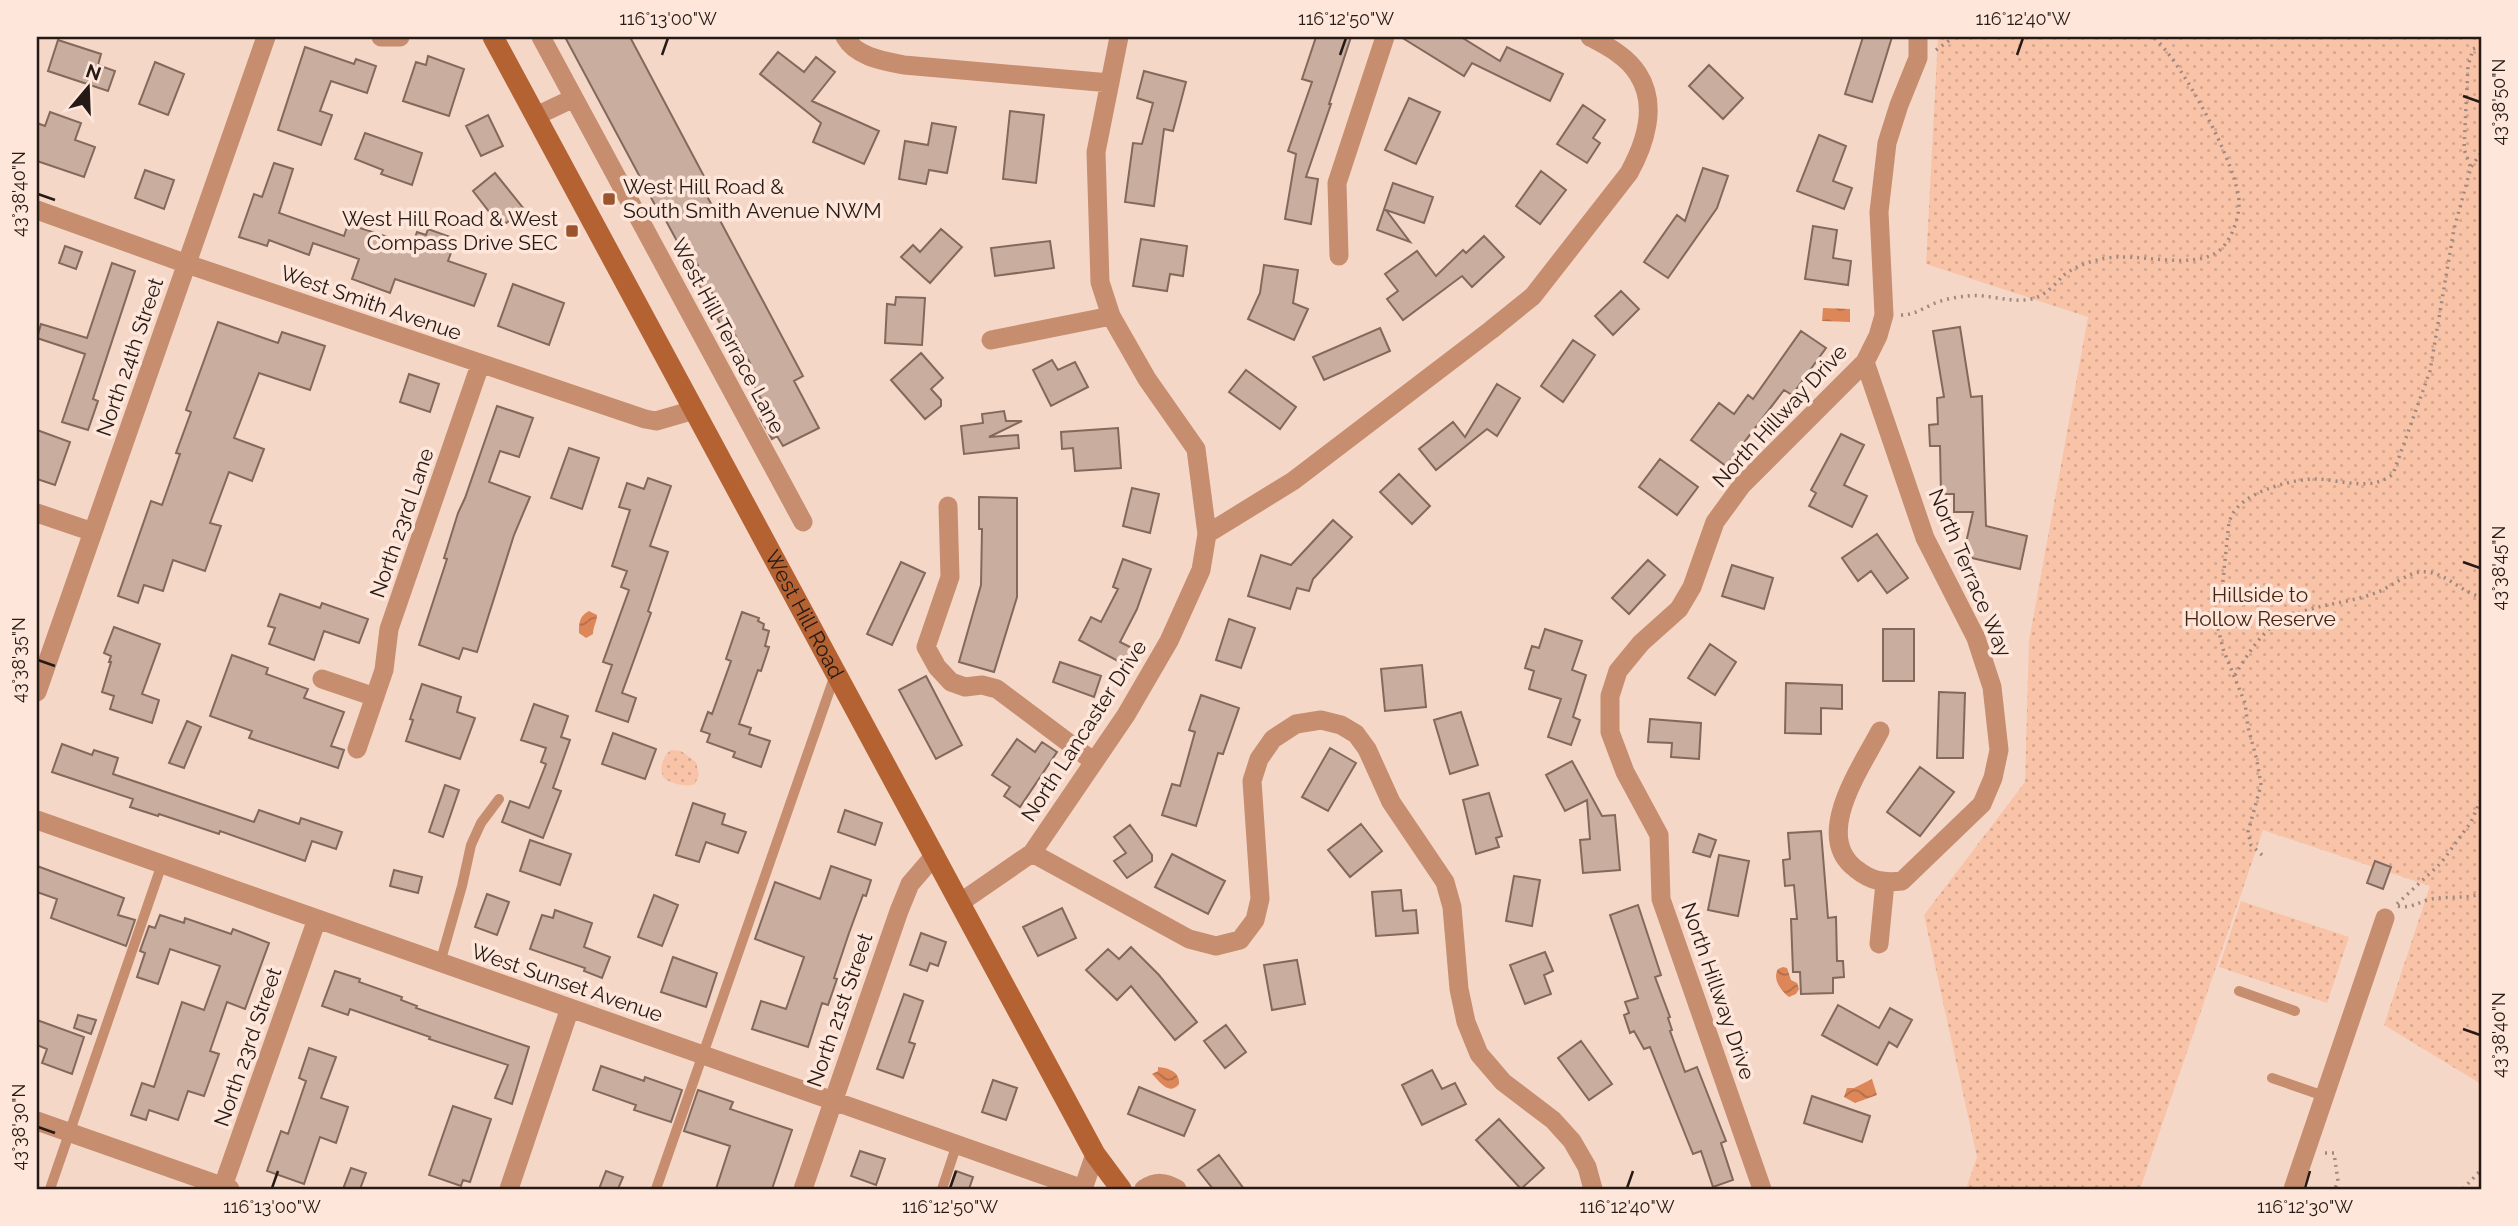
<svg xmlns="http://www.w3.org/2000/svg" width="2518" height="1226" font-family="Raleway,sans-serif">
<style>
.park{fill:url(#park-dots)}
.water{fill:url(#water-waves)}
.building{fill:#c9ad9e;stroke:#83695c;stroke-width:2}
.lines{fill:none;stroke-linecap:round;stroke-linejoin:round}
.path{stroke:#9f897e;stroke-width:3.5;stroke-dasharray:2 5;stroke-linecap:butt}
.lane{stroke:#c68d6f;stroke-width:10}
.street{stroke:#c68d6f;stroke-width:19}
.secondary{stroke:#b56233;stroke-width:21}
.ticks{fill:none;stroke:#251a15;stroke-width:2.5}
.poi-dot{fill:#9b542d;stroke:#fee6da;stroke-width:2.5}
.labels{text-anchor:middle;stroke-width:7;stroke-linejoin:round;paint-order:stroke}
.poi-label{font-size:21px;fill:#251a15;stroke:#fee6da;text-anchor:start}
.street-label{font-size:21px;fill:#251a15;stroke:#fee6da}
.park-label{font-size:21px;fill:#482512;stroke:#fee6da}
.neatline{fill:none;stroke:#251a15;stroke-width:2.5}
.ticks-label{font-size:18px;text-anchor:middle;fill:#251a15}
</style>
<defs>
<pattern id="park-dots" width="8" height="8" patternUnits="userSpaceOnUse" patternTransform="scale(1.75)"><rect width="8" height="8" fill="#f9c3a8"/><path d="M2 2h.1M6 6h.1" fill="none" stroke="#d5a790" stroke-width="1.8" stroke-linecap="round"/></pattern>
<pattern id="water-waves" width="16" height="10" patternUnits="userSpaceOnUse" patternTransform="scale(1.75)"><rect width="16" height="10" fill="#dd8759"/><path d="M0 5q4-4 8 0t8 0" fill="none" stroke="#b36e48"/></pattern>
</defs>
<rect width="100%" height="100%" fill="#f5d7c8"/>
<path class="park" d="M1938 37H2481V1084L2384 1025 2430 886 2263 830 2140 1189H1966L1977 1157 1924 915 2025 782 2029 641 2088 317 1926 264Z
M671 750 681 751 696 762 699 775 695 784C686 788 669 783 663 777 659 767 663 756 671 750Z
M2241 901 2349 937 2327 1003 2219 967Z"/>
<path class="water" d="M1823 308 1850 309V322L1822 321Z
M589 611 597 615C597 622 593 626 593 634L586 638 579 633C579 623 579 616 589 611Z
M1783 967 1787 968 1791 980 1797 983 1799 989 1796 994 1789 997C1781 991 1772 979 1778 969Z
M1158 1067C1169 1068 1180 1072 1179 1084 1169 1096 1160 1082 1152 1074L1158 1071Z
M1872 1079 1877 1095 1855 1103 1844 1097 1847 1088H1854Z"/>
<path class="building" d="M565 37H630L706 180 700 183 803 376 794 381 819 428 783 446 777 436 772 439 760 418 766 415 760 402 762 401 744 366 750 363 735 335 729 339 717 318 724 315 709 287 702 290 691 269 698 265 684 240 678 243 658 206 656 207Z
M1316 37H1351L1329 104H1331L1306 177 1318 179 1311 224 1285 219 1296 154 1288 151 1312 82 1302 79Z
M1401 37H1461L1500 61 1507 47 1563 74 1550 101 1472 63 1464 76Z
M1863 37H1892L1872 102 1845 94Z
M58 40 101 54 98 65 115 71 108 91 48 71Z
M305 47 354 64 356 59 376 66 367 93 331 81 320 111 332 115 321 145 278 130Z
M778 52 804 72 816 57 835 72 812 101 879 131 864 164 813 142 821 123 760 74Z
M428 56 464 69 449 116 403 101 416 62 426 65Z
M155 62 184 74 168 115 139 104Z
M1709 65 1743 98 1723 119 1689 86Z
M1144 71 1186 82 1173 131 1164 129 1154 206 1125 202 1133 143 1142 144 1153 103 1137 98Z
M1409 98 1440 112 1416 164 1385 150Z
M1583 105 1605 120 1593 138 1600 143 1587 163 1557 144Z
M1010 111 1044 115 1036 183 1003 179Z
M50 112 81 123 75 140 95 147 84 177 37 161V123L45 126Z
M488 115 503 146 481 156 466 126Z
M932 123 956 127 947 173 929 170 926 184 899 179 905 141 928 145Z
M365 133 422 153 412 185 381 174 383 170 355 159Z
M1819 135 1846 146 1833 181 1852 188 1844 209 1797 191Z
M274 163 293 169 279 213 344 236 348 224 412 245 417 232 426 235 428 229 456 239 448 261 486 274 474 306 395 279 390 293 352 279 359 259 313 243 309 255 269 240 267 246 239 237 254 194 262 197Z
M1703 168 1728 176 1717 208 1668 278 1644 262 1677 215 1685 221Z
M145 170 174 180 164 209 135 198Z
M1541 171 1566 190 1540 224 1516 206Z
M495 173 524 209 501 227 473 191Z
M1393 183 1433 197 1424 223 1386 210 1410 242 1377 230Z
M1813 226 1837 230 1833 258 1851 261 1848 285 1805 279Z
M941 229 962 247 930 283 901 257 913 245 920 252Z
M1484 236 1504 257 1472 287 1462 276 1403 320 1387 299 1398 291 1385 274 1417 251 1436 276 1463 250 1466 253Z
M1141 239 1187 246 1183 276 1170 274 1167 291 1133 286Z
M1050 241 1054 268 995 276 991 248Z
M65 246 82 252 76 269 59 263Z
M112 263 135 271 93 399 98 401 88 430 62 422 85 354 37 338 41 324 87 338Z
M1264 265 1298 270 1293 303 1308 309 1294 340 1248 319 1260 293Z
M513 284 564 303 549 345 498 326Z
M1621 291 1639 309 1613 335 1595 316Z
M896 297 925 298 922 345 885 343 887 304 895 305Z
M218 322 278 343 282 332 325 346 310 390 259 373 234 438 264 449 252 481 229 472 210 523 221 526 205 571 173 560 163 591 144 585 138 603 118 596 151 501 162 505 180 454 176 453 191 412 186 410Z
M1960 327 1971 397 1982 396 1986 526 2027 536 2020 569 1963 556 1973 512H1954V494H1941L1940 446H1930L1929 425 1938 424 1937 398 1944 397 1933 331Z
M1380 328 1390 351 1324 380 1313 357Z
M1801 331 1826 348 1792 395 1784 390 1726 466 1691 440 1719 403 1734 414 1748 395 1753 399Z
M1573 340 1595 355 1563 402 1541 386Z
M921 353 943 378 931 389 941 400V406L925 419 891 380Z
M1052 360 1058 370 1075 362 1088 387 1051 406 1033 370Z
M1246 370 1296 407 1280 429 1229 392Z
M409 374 439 384 430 412 400 402Z
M1497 384 1520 398 1497 436 1487 429 1436 470 1419 449 1453 422 1465 437Z
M497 406 533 418 519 457 500 451 489 482 530 497 514 535 477 652 463 648 459 659 419 645 447 559 444 558 458 513 465 498Z
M1004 411 1006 421H1022L989 437 1018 435 1019 448 964 454 961 426 983 423 982 414Z
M1118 428 1121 468 1075 471 1073 448 1062 449 1061 432Z
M37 430 70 442 55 485 37 479Z
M1841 434 1864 445 1844 485 1867 496 1852 527 1809 506 1816 493 1811 490Z
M569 448 599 458 582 509 551 498Z
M1660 459 1698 487 1677 515 1639 487Z
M1399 474 1430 506 1412 524 1380 492Z
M648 478 671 486 650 546 668 552 648 611 651 613 622 693 636 698 628 722 596 711 612 665 603 662 629 590 621 587 627 571 612 566 630 510 619 507 627 483 644 489Z
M1132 488 1159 494 1150 533 1123 526Z
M979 497 1017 498V597L994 672 959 662 981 585 982 529H979Z
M1333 520 1352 537 1313 579 1309 591 1297 588 1290 609 1248 596 1261 555 1291 565Z
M1877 534 1908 578 1887 593 1871 571 1858 581 1842 558Z
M1123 559 1151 569 1137 609 1120 642 1136 650 1127 666 1079 640 1091 617 1101 622 1118 589 1113 587Z
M1648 560 1665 575 1629 614 1612 598Z
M901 562 925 573 892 645 867 634Z
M1732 565 1773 578 1764 609 1722 596Z
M280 594 320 608 322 603 368 619 359 643 324 631 314 660 269 644 275 628 268 626Z
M742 612 759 618 758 621 764 624 763 629 769 631 765 646 769 647 761 671 758 670 739 724 751 728 749 734 770 741 761 767 733 757 735 752 707 742 710 734 701 731 708 712 712 714 731 661 726 659Z
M1229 619 1255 628 1241 668 1216 660Z
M114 627 160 644 142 694 159 700 152 723 110 709 114 696 102 692 111 662H109L111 656 104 653Z
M1545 629 1582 641 1572 670 1586 675 1573 717 1580 720 1571 745 1548 737 1561 699 1529 689 1534 671 1525 668 1532 646 1539 648Z
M1883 629H1914V681H1883Z
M1710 644 1736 662 1715 695 1688 678Z
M232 655 268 668 266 674 308 689 304 698 344 712 331 746 344 750 338 768 249 738 252 731 210 716Z
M1060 662 1101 676 1094 697 1053 682Z
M1422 665 1426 707 1385 711 1381 669Z
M926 676 962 745 936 759 899 690Z
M1786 683 1842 685V709L1821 708V734L1785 733Z
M422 684 461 697 457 712 475 718 460 759 406 741 413 720 410 719Z
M1939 692 1965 693 1963 758H1937Z
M1201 695 1239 708 1223 754 1218 753 1196 826 1162 815 1172 784 1180 786 1195 732 1189 730Z
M534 704 568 716 561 737 570 740 553 788 561 791 543 838 502 822 510 801 529 808 546 764 541 762 546 748 521 740Z
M1461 712 1478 765 1450 774 1434 720Z
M1650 719 1701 723 1699 759 1671 757 1672 743 1648 742Z
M187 721 201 727 184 768 169 763Z
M613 733 656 749 645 779 602 764Z
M1017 739 1035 752 1042 742 1057 752 1020 807 1004 796 1010 787 992 775Z
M62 744 92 755 94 750 118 758 113 774 254 822 259 810 299 824 301 818 342 832 336 849 312 841 305 861 220 831 219 834 159 814 158 816 130 807 133 799 52 772Z
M1330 748 1356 763 1328 811 1302 797Z
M1572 761 1602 816 1615 815 1620 870 1583 873 1580 840 1590 839 1587 800 1565 811 1546 775Z
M1920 767 1954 792 1920 836 1887 812Z
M445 785 459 790 443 837 429 832Z
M1489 793 1502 836 1496 838 1499 847 1476 854 1463 800Z
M693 803 725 814 722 824 746 832 738 853 706 842 699 862 676 855Z
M845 810 882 823 875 845 838 832Z
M1361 824 1382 851 1350 877 1328 850Z
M1130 825 1152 855V861L1127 878 1114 861 1126 853 1114 837Z
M1821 831 1828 918 1836 917 1837 961H1843L1844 977 1833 978V993L1801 994 1800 972H1793L1791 919H1797L1794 885 1785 886 1783 860 1790 859 1788 833Z
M1699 834 1716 840 1710 857 1693 852Z
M530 840 571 854 560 885 520 871Z
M1172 854 1225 881 1208 914 1155 887Z
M1719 855 1749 861 1738 916 1708 910Z
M2375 861 2391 867 2383 889 2367 883Z
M37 866 124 898 118 915 135 920 126 946 51 918 57 899 37 892Z
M831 866 871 880 866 896 863 895 849 933 834 978 837 979 828 1005 822 1003 808 1047 752 1029 761 1001 786 1009 804 957 755 939 775 882 820 899Z
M394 870 422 877 418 893 390 886Z
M1514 876 1540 880 1532 926 1506 921Z
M1401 890 1403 911 1416 910 1418 933 1376 936 1372 892Z
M487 894 509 902 497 935 475 927Z
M654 895 678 905 662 946 638 937Z
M1638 905 1661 975 1655 977 1670 1017 1668 1018 1672 1030 1670 1031 1685 1072 1697 1067 1726 1141 1721 1143 1733 1180 1713 1187 1701 1151 1693 1154 1650 1047 1644 1049 1634 1031 1630 1033 1624 1015 1629 1013 1625 1002 1638 998 1610 915Z
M1062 908 1076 938 1038 956 1023 927Z
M555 910 592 923 584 947 610 957 602 978 584 971 585 968 530 949 542 915 553 918Z
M160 915 184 923 185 918 231 934 233 929 269 943 245 1009 227 1002 210 1051 219 1054 204 1096 188 1091 178 1120 149 1110 146 1120 131 1115 142 1083 154 1087 182 1002 204 1010 220 966 170 949 158 984 137 977 145 953 140 951 149 926 155 928Z
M921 933 946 942 938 966 930 963 927 971 910 965Z
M1131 947 1159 975 1197 1022 1175 1040 1131 986 1117 1000 1086 970 1108 949 1119 959Z
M1545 952 1553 971 1544 975 1551 994 1525 1004 1510 965Z
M673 957 717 973 706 1007 661 992Z
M1297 960 1305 1004 1272 1010 1264 965Z
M335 971 360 979 359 982 402 997 401 1000 417 1006 416 1008 529 1047 512 1104 495 1098 508 1065 429 1039 430 1037 350 1009 348 1015 322 1006Z
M904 994 923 1001 909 1042 915 1044 903 1078 877 1069Z
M1838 1005 1879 1028 1890 1008 1912 1020 1897 1047 1889 1042 1877 1065 1822 1035Z
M78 1015 96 1020 91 1034 74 1028Z
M37 1020 84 1037 72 1074 42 1063 47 1049 37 1045Z
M1226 1025 1246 1052 1225 1068 1204 1041Z
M1581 1041 1612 1084 1589 1100 1558 1058Z
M309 1048 336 1057 321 1098 348 1107 336 1143 320 1137 304 1184 267 1171 281 1131 288 1134 306 1081 299 1078Z
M601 1066 644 1081 645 1077 682 1090 671 1122 634 1110 636 1105 593 1090Z
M1432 1070 1442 1089 1455 1083 1466 1104 1422 1125 1402 1085Z
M993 1080 1017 1088 1006 1120 982 1112Z
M1139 1087 1195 1110 1184 1136 1128 1114Z
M698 1090 733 1102 730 1109 792 1130 772 1189H716L730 1146 684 1131Z
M1812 1096 1870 1116 1862 1142 1804 1123Z
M453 1106 491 1119 470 1182 463 1180 461 1186 429 1175Z
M1499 1119 1544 1168 1521 1189 1476 1140Z
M860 1151 885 1159 876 1185 851 1176Z
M1219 1155 1244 1189H1213L1198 1170Z
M351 1168 366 1173 360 1189H343Z
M606 1171 623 1177 618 1189H599Z
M956 1171 973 1177 969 1189H950Z"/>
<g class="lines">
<path class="path" d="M1936 50 1954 37
M2470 166 2464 149 2468 66 2473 49 2481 46
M1901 315C1913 315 1920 310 1931 305 1941 300 1955 297 1967 296 1989 293 2013 305 2035 298 2047 294 2056 283 2064 275 2078 264 2102 257 2119 257 2146 256 2189 267 2214 254 2229 247 2239 220 2239 204 2240 169 2180 58 2153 37
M2235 675C2247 655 2263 629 2284 619 2313 604 2348 604 2378 592 2393 586 2411 569 2428 572 2448 575 2462 592 2481 597
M2262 855 2251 845 2248 832 2261 785 2257 761 2248 727 2245 703 2223 649 2218 628 2229 522C2231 517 2233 512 2237 508 2252 490 2296 478 2318 479 2343 480 2371 492 2393 474L2430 371 2454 229 2471 167 2481 153
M2397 904 2441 863 2471 822 2481 799
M2398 906C2410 909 2419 902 2431 899 2448 896 2464 899 2481 894
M2325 1153H2334L2338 1181 2335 1189
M2463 1189 2481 1170"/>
<path class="lane" d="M440 963 462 886 471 845 481 823 499 799
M2239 991 2295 1011
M2272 1078 2324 1096
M50 1189 162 864
M656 1189 835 675
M942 1189 957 1144"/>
<path class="street" d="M381 37H400
M541 37 803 522
M845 37C856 57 884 61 904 65L1110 83
M536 116 574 98
M37 210 187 264 645 419 656 421 694 410
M1339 256 1337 183 1385 37
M991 340 1111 316
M1865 362 1925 538 1976 638 1992 687 1999 750 1993 778 1982 804 1902 881C1883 883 1871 881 1856 869 1812 836 1861 768 1880 731
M948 506 950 577 926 647 937 667 951 682 965 687 982 685 997 689 1093 761
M37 513 93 532
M1207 534 1293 481 1491 330 1533 296 1629 173C1645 144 1658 105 1638 74 1627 56 1607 46 1590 37
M322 679 375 697
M37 692 266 37
M357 749 384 670 389 629 480 365
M37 820 1083 1189
M1032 853 1189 939 1216 946 1240 940 1255 920 1260 899 1252 781 1259 759 1273 739 1296 724 1321 720 1341 725 1356 734 1367 749 1391 802 1445 882 1452 907 1459 989 1466 1022 1479 1054 1503 1082 1553 1120 1572 1141 1587 1167 1593 1189
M961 902 1032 853 1126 715 1169 641 1201 570 1207 534 1196 449 1147 379 1111 316 1100 282 1096 152 1119 37
M1879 944 1885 883
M37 1121 230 1189
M222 1189 317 919
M509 1189 570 1008
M803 1189 899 911 910 884 935 855
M1083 1189 1095 1154
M1144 1189C1156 1181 1165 1182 1177 1189
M1762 1189 1661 899 1659 835 1625 772 1610 732V696L1618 671 1641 643 1679 609 1692 587 1715 522 1742 485 1865 362 1878 336 1884 315 1879 212 1887 143 1899 105 1918 58V37
M2293 1189 2385 918"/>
<path class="secondary" id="s1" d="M493 37 1095 1154 1121 1189"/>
</g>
<path class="ticks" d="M662 55 668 38M1340 55 1346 38M2017 55 2023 38M2463 96 2480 102M38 194 55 200M2463 562 2480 568M38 660 55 666M2463 1029 2480 1035M38 1127 55 1133M272 1188 278 1171M950 1188 956 1171M1627 1188 1633 1171M2305 1188 2310 1171"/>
<g class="poi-dot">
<rect x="602" y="192" width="14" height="14" rx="3.5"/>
<rect x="565" y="224" width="14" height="14" rx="3.5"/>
</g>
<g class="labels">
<g class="poi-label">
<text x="623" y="194">West Hill Road &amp;<tspan x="623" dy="24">South Smith Avenue NWM</tspan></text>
<text x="558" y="226" text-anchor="end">West Hill Road &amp; West<tspan x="558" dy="24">Compass Drive SEC</tspan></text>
</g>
<g class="street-label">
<text transform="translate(371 303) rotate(19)" y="7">West Smith Avenue</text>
<text transform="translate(728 336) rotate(62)" y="7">West Hill Terrace Lane</text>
<text transform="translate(130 357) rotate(-71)" y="7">North 24th Street</text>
<text transform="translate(1780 416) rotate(-47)" y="7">North Hillway Drive</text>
<text transform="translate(402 523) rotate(-71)" y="7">North 23rd Lane</text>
<text transform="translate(1970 573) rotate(67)" y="7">North Terrace Way</text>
<text dy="7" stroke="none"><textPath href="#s1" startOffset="656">West Hill Road</textPath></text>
<text transform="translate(1084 731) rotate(-57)" y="7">North Lancaster Drive</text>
<text transform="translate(567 983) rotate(19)" y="7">West Sunset Avenue</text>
<text transform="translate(1718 991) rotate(71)" y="7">North Hillway Drive</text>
<text transform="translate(840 1010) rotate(-71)" y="7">North 21st Street</text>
<text transform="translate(248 1047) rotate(-71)" y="7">North 23rd Street</text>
</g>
<g class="park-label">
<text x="2260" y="602">Hillside to<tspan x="2260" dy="24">Hollow Reserve</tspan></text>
</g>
</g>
<rect width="2518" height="1226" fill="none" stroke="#fee6da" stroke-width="77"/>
<g transform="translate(88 88) rotate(19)" stroke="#fee6da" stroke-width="5" paint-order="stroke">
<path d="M0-5L12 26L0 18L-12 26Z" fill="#251a15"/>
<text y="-10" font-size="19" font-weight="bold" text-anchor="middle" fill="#251a15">N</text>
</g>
<rect x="38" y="38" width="2442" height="1150" class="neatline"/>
<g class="ticks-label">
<text x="668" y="25">116°13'00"W</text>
<text x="1346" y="25">116°12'50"W</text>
<text x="2023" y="25">116°12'40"W</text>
<text transform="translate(2499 102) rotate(-90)" y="6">43°38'50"N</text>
<text transform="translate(19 194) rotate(-90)" y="6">43°38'40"N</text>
<text transform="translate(2499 568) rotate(-90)" y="6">43°38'45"N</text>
<text transform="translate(19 660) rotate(-90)" y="6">43°38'35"N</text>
<text transform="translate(2499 1035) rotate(-90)" y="6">43°38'40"N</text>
<text transform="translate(19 1127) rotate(-90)" y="6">43°38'30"N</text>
<text x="272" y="1213">116°13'00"W</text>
<text x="950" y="1213">116°12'50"W</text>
<text x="1627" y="1213">116°12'40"W</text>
<text x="2305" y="1213">116°12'30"W</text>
</g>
</svg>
